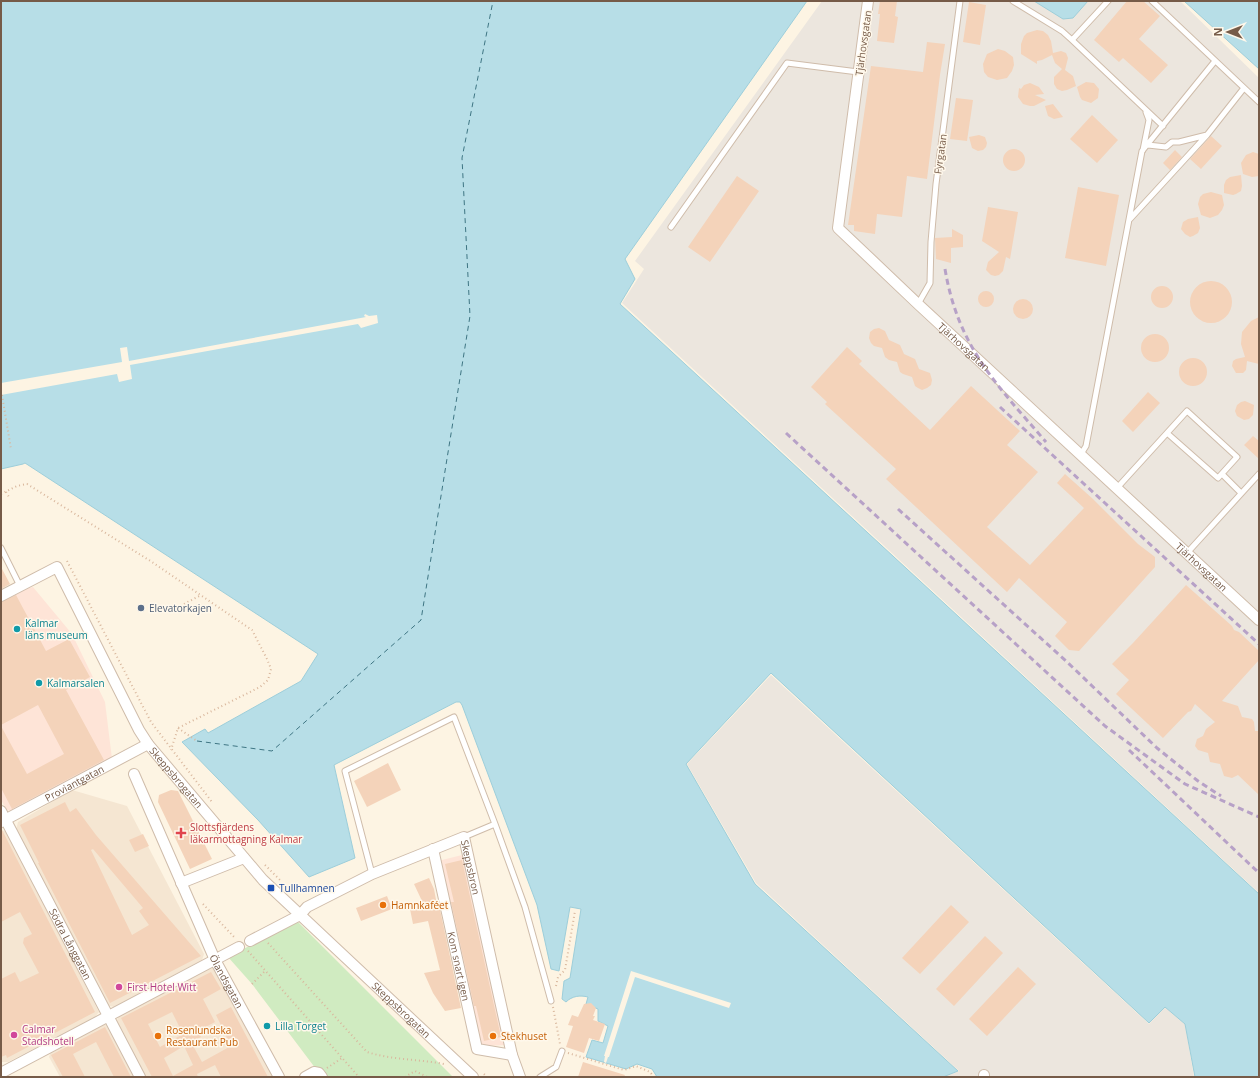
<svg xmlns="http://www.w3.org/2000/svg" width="1260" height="1078" font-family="'Open Sans',sans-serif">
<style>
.residential{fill:#f5e6d2}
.commercial{fill:#fee4d7}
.industrial{fill:#ece6de}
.green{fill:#d0ebc1}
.water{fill:#b7dee7;stroke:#9dceda}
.pier{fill:#fdf4e3}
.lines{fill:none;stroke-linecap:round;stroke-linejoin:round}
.ferry{stroke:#3e7583;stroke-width:1;stroke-dasharray:5 4;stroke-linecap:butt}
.building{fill:#f4d3ba;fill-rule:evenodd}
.service-casing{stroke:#cfbcaa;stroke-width:7}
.minor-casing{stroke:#cfbcaa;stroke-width:12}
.path{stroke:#d9b79d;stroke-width:2;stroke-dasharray:1 3;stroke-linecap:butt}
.service{stroke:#fff;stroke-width:5}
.minor{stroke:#fff;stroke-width:10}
.rail{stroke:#b7a1c7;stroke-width:3;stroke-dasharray:6 4;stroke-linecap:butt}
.service-dot{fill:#5c6f8a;stroke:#fff8eb;stroke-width:1.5}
.culture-dot{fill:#0f9aa8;stroke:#fff8eb;stroke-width:1.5}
.health-dot{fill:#e0444e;stroke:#fff8eb;stroke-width:1.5}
.transit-dot{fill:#1a4fb4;stroke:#fff8eb;stroke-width:1.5}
.food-dot{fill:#e8710a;stroke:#fff8eb;stroke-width:1.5}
.hotel-dot{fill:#d1479c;stroke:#fff8eb;stroke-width:1.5}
.labels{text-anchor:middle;stroke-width:3;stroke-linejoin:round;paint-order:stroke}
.street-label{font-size:10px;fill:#765b48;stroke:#fff8eb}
.service-label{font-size:10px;fill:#4e5e75;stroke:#fff8eb;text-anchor:start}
.culture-label{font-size:10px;fill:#0d838f;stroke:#fff8eb;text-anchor:start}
.health-label{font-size:10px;fill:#be3a42;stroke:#fff8eb;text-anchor:start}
.transit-label{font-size:10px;fill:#164399;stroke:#fff8eb;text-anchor:start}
.food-label{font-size:10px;fill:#c56008;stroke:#fff8eb;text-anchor:start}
.hotel-label{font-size:10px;fill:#b23c85;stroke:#fff8eb;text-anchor:start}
</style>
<rect width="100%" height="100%" fill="#fdf4e3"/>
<path class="residential" d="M72 790 127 806 204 954 202 960 114 1007 106 1005 16 830 18 822Z
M1 830 7 832 99 1012 94 1018 8 1062H1Z
M213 968 274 1077H146L116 1022 119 1016 206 970Z
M102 1025H107L135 1077H60L49 1057 51 1051Z"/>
<path class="commercial" d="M33 587 72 634 105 702 112 759 14 812 7 810 1 800V601L21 590Z
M466 854 507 1045 481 1046 438 861Z"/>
<path class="industrial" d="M822 1H1180L1259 78V893L622 303 644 269 635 261Z
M771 675 1149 1024 1165 1007 1185 1024 1194 1077H944L959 1071 756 883 687 764Z"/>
<path class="green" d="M297 921 453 1077H322L252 984 228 957Z"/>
<path class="water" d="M1 1H807L625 259 635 279 620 304 1259 894V1077H1195L1185 1024 1165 1007 1149 1023 771 673 686 764 755 884 958 1071 943 1077H657L652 1069 637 1064 626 1069 586 1057 592 1040 603 1043 608 1026 598 1021V1009L586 1004 588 997C580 995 572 996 566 1002L562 999 564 981 570 978 581 909 570 907 559 971 551 969 537 905 462 705 460 702H456L334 765 355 858 309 877 258 820 182 742 205 729 208 733 301 681 318 654 25 463 23 464 1 469Z
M1034 1H1088L1073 18 1063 19Z
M1184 1H1259V69Z"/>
<path class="pier" d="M365 314 369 316 377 315 378 323 361 328 358 324 130 365 132 379 119 382 117 374 1 395V383L122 362 120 348 127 347 129 361 366 317 364 316Z
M631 971 731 1003 729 1008 635 977 609 1057H608L606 1063 604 1062 605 1056H604Z"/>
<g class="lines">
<path class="ferry" d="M197 741 272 751 421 620 470 316 462 158 493 1"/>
</g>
<path class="building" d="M880 1H897L895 16 898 17 894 43 877 41 880 14H878Z
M1127 1H1143L1160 16 1139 39 1168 65 1151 83 1123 58 1119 62 1094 40Z
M969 2 986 5 980 45 963 42Z
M1037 30 1043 31 1048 35 1051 41 1053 53 1061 51 1066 53 1068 58 1065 70 1073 76 1076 86 1067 90 1062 91 1057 89 1054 84V77L1062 69 1055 63 1052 55 1042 60 1037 61V64L1021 54V44L1024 36 1027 33Z
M927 42 945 44 940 75 927 179 907 176 902 217 877 214 875 234 854 231V225H848L871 66 923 72Z
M998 49 1005 51 1013 57 1014 65 1012 71 1007 78 997 80 988 77 984 72 983 64 987 54Z
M1086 82 1094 83 1099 89 1098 98 1091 103 1082 100 1080 97 1077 87Z
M1030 83 1039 87 1044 94 1035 95 1046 100 1034 106H1030L1023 104 1018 97 1019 88 1021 89 1024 85Z
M956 98 973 100 967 141 950 139Z
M1053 104 1063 117 1054 119 1048 116 1045 106Z
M1092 115 1118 140 1097 163 1070 139Z
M979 135 985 137 987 143 986 147 983 150 978 151 972 148 969 137Z
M1211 136 1222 146 1201 169 1190 159Z
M1003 160a11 11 0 1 1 22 0a11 11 0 1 1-22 0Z
M1175 150 1182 157 1170 170 1163 163Z
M1253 152 1259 154V176L1252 177 1243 174 1241 163 1246 155Z
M1241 175 1242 186 1241 191 1236 194 1233 195 1224 193V185L1226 180 1230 177Z
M737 176 759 191 710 262 688 247Z
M1078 187 1119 195 1106 266 1065 258Z
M1211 192 1222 195 1224 205 1222 210 1218 215 1210 218 1201 215 1198 204 1200 197 1203 194Z
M988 207 1018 212 1010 259 1006 257 1003 271 999 275 995 276 991 275 986 270 988 262 999 252 982 241Z
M1198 217 1200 228 1198 233 1193 236 1190 237 1185 234 1181 229 1183 222 1188 219Z
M952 229 963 235V247L951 248V263L936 259 935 238 952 237Z
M1190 302a21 21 0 1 1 42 0a21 21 0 1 1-42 0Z
M1151 297a11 11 0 1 1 22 0a11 11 0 1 1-22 0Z
M978 299a8 8 0 1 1 16 0a8 8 0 1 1-16 0Z
M1013 309a10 10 0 1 1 20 0a10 10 0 1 1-20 0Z
M1259 317V364L1247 361 1246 370 1243 373H1236L1232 366 1233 361 1236 359 1245 357 1241 344 1242 332 1251 321Z
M879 328 885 331 889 340 900 345 904 354 915 359 919 369 930 373 932 380 931 385 927 388 922 390 918 388 915 386 912 377 903 374 900 372 897 362 889 360 885 357 882 348 874 346 871 343 869 338 870 332 874 329Z
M1141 348a14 14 0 1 1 28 0a14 14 0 1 1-28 0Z
M847 347 862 361 859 364 930 430 971 386 1020 431 1007 445 1038 472 987 527 1030 565 1084 508 1057 483 1065 474 1093 499 1138 544 1155 557V567L1079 651 1069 650 1055 636 1067 622 1019 578 1007 592 886 479 896 469 825 404 827 402 811 387Z
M1179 372a14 14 0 1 1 28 0a14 14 0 1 1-28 0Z
M1148 392 1160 403 1133 432 1122 421Z
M1245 401 1254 405 1253 415 1249 419 1244 420 1237 416 1235 411 1237 405 1241 402Z
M1253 436 1259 441V459L1244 445Z
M1 567 10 584 1 589Z
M1186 585 1232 626 1234 630 1239 632 1259 651V660L1222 701 1238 706 1242 717 1252 719 1254 722 1255 731H1259V795L1238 775 1232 778 1224 776 1220 764 1210 762 1208 753 1198 750 1195 746 1197 739 1203 736 1206 729 1215 722 1195 704 1191 711 1188 712 1163 738 1116 694 1129 680 1112 664 1133 643Z
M16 595 46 651 69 639 90 677 66 690 104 760 12 809 1 788V726L27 774 64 754 38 705 1 725V602Z
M388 763 401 790 367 807 354 781Z
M171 790 178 791 212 859 190 869 158 802 159 795Z
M65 802 70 812 76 808 96 835 201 956 110 1003 38 863H39L20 825ZM93 849 143 908 139 911 149 925 132 935 91 850Z
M1 828 95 1012 7 1058 6 1055 1 1057V979L15 972 20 982 39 973 23 943 24 938 32 934 20 912 1 922Z
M143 834 149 846 135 852 129 840Z
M462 860 501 1037 484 1041 476 1006H474L451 902H454L445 864Z
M429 878 434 889 437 905H439L461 1008 445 1011 433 993 424 973 440 970 428 921 413 924 409 904 422 901 414 884Z
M387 896 392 909 361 921 356 908Z
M951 905 969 922 920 974 902 958Z
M985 936 1003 953 954 1006 936 989Z
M1018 967 1036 984 987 1036 969 1019Z
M211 972 221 989 203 999 215 1022 198 1031 201 1037 191 1042 202 1062 231 1046 216 1015 231 1007 268 1077H221L215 1065 197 1074 198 1077H152L121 1018ZM172 1012 183 1034 160 1047 148 1024ZM184 1046 193 1065 173 1076 164 1058Z
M591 1003 596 1008 593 1016H595L593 1020 605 1024 599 1041 589 1038 584 1053 566 1047 573 1026 568 1025 572 1015 578 1017 584 1004Z
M105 1027 131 1077H114L96 1042 73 1054 85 1077H63L51 1055Z
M583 1062 625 1075 624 1077H578Z"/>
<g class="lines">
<g class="service-casing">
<path id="service" d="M1013 1 1062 31 1072 40 1108 1
M1152 1 1259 102
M1072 40 1163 126
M1148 145 1166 147 1172 142H1179L1207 135 1244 88
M1143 150 1149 120 1146 112
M1130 219 1207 135
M671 227 787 63 858 72
M918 304 930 283 931 242 936 184 960 1
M1081 454 1086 446 1142 151 1215 61
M1222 474 1241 493
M1117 488 1187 411 1237 457 1218 478 1167 433
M1 548 20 586
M1187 553 1259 474
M464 837 495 824
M372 874 345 771 454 717 495 824 525 907 551 1001
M540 1077 556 1067 562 1051"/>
</g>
<g class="minor-casing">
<g id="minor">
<path id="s1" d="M868 1 838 228 918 304 1259 620"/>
<path id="s2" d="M1 596 57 567 139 730 148 744 263 880 473 1077"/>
<path id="s3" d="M134 774 215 960 279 1077"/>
<path id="s4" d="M1 811 140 1077"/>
<path id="s5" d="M1 822 148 744"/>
<path id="s6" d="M433 849 477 1049 512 1055"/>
<path d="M181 883 244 858"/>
<path id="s7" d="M250 941 300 915 307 907 372 874 464 837 512 1055 520 1077"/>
<path d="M1 1073 239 947"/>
<path d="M984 1075V1077"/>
<path d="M305 1077 314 1072 319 1073 322 1077"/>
</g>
</g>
<path class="path" d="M2 395 11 449
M6 492 9 497
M1 494 17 486 27 484 152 562 252 630 267 659 271 669 268 680 260 687 178 728 171 750
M67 561 151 722 212 802
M184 604 201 595
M178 728 197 741
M265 865 282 882
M203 904 235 938
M268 943 367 1052C392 1060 418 1059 444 1064
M248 951 359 1077
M252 984 265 971
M556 986 558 977 565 970 575 911
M553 1007 560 1044
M568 1053 624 1070 636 1066 650 1072 654 1077
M327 1068 342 1058
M484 1074 487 1077
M405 1077 415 1071 427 1077"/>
<use href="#service" class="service"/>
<use href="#minor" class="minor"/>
<path class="rail" d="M945 269C958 347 997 385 1046 442
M1000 407 1259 644
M786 433 1105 726 1185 784 1259 817
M898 509 1066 661 1157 748 1198 781 1221 796
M1129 750 1259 873"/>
</g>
<circle class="service-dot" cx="141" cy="608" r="4"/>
<g class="culture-dot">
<circle cx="17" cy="629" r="4"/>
<circle cx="39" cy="683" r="4"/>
<circle cx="267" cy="1026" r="4"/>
</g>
<path class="health-dot" d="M179 827h4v4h4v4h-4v4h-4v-4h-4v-4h4z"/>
<rect class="transit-dot" x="267" y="884" width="8" height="8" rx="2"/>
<g class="food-dot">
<circle cx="383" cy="905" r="4"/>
<circle cx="158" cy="1036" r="4"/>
<circle cx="493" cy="1036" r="4"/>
</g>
<g class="hotel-dot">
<circle cx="119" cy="987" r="4"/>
<circle cx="14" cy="1035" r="4"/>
</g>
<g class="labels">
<g class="street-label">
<text transform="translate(863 43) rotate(-82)" y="4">Tjärhovsgatan</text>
<text transform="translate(940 154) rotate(-82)" y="4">Fyrgatan</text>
<text dy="4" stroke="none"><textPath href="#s1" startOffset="402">Tjärhovsgatan</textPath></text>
<text dy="4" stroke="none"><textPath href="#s1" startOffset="726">Tjärhovsgatan</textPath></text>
<text dy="4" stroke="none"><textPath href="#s2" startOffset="306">Skeppsbrogatan</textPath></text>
<text dy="4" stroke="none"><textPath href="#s5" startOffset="83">Proviantgatan</textPath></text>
<text dy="4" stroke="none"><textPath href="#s7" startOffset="270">Skeppsbron</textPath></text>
<text dy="4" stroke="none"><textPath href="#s4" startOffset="150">Södra Långgatan</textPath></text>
<text dy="4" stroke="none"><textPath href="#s6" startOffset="120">Kom snart igen</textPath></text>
<text dy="4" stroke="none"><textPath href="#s3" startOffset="227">Ölandsgatan</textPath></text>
<text dy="4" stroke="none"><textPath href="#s2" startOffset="630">Skeppsbrogatan</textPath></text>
</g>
<g class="service-label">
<text x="149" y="612">Elevatorkajen</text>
</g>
<g class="culture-label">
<text x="25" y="627">Kalmar<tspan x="25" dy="12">läns museum</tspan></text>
<text x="47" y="687">Kalmarsalen</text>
<text x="275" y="1030">Lilla Torget</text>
</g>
<g class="health-label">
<text x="190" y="831">Slottsfjärdens<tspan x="190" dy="12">läkarmottagning Kalmar</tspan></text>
</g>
<g class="transit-label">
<text x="279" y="892">Tullhamnen</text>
</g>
<g class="food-label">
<text x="391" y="909">Hamnkaféet</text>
<text x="166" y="1034">Rosenlundska<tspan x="166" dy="12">Restaurant Pub</tspan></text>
<text x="501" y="1040">Stekhuset</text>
</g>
<g class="hotel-label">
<text x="127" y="991">First Hotel Witt</text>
<text x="22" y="1033">Calmar<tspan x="22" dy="12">Stadshotell</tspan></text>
</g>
</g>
<rect width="1260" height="1078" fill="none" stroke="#765b48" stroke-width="4"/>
<g transform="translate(1228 32) rotate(270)" stroke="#fff8eb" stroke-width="3" paint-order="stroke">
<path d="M0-3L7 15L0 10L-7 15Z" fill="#765b48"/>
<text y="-6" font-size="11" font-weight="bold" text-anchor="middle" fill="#765b48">N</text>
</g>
</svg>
